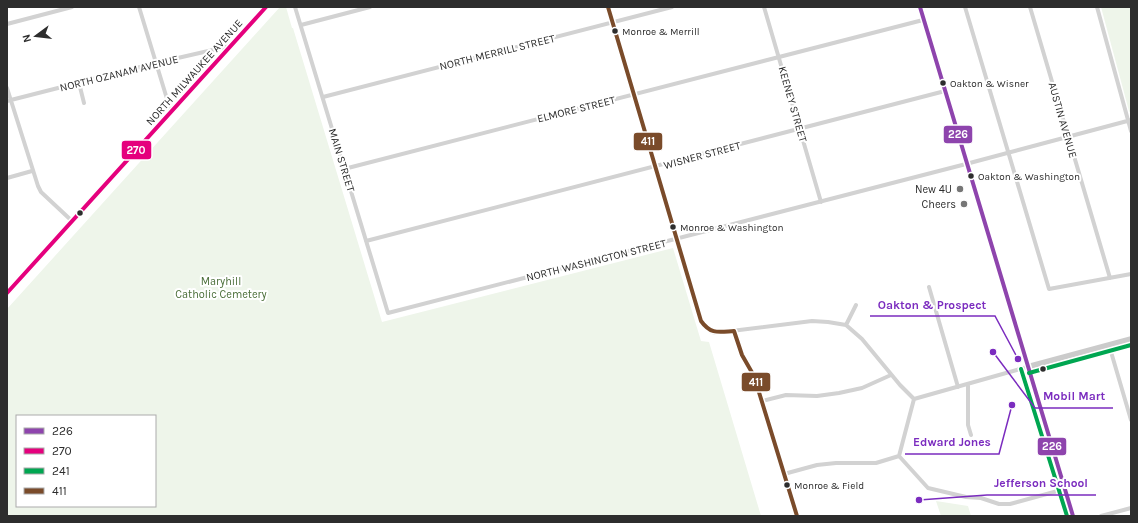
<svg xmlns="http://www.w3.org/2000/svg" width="1138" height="523" font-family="Karla,sans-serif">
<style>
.green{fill:#eef5ea;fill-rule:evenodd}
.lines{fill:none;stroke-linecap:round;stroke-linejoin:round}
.street{stroke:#d2d2d2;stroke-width:4}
.secondary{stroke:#cbcbcb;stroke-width:5.5}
.primary{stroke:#c5c5c5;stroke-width:6}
.bus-1-casing{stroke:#fff;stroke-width:7}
.bus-2-casing{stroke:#fff;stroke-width:7}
.bus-3-casing{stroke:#fff;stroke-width:7}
.bus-4-casing{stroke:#fff;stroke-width:7}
.bus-1{stroke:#8e44ad;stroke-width:4}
.bus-2{stroke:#e5007d;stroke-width:4}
.bus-3{stroke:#00a651;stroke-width:4}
.bus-4{stroke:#7a4b2a;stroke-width:4}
.bus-dot{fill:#2d2d2d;stroke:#fff;stroke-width:1.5}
.poi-dot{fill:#767676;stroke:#fff;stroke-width:1.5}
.labels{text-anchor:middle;stroke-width:4;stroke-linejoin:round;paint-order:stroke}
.bus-label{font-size:10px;fill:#2d2d2d;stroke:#fff;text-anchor:start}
.street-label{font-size:11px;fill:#2d2d2d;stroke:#fff}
.poi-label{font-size:11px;fill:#2d2d2d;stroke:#fff;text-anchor:end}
.park-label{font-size:11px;fill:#496d37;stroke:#fff}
.leader{fill:none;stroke:#7b2cbf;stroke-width:1.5}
.callout-dot{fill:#7b2cbf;stroke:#fff;stroke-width:1.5}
.callout-label{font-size:12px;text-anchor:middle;font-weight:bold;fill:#7b2cbf;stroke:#fff;stroke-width:4;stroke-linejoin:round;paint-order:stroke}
.line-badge{stroke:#fff;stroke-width:1.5}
.badge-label{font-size:11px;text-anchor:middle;font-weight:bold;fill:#fff}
</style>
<rect width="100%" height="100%" fill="#fff"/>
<path class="green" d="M280 7H286L292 28H293L382 322 673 248 701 341 709 342 761 516H7V309ZM17 416H155V506H17Z
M1101 7H1131V114L1129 111Z
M936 501 968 506 971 516H941Z"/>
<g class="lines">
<path class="street" d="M139 7 171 112
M295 7 388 313 966 164 1131 120
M608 7 701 321C704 327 708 331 715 333L812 321 828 322 846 325 862 339 900 385 914 399
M764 7 821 202
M965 7 1049 289 1131 274
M1030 7 1110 278
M1097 7 1131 131
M7 24 72 7
M301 25 370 7
M79 83 84 103
M7 88 38 186 41 192 72 221
M323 97 672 7
M7 101 156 63 230 46
M344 169 923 20
M7 178 32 171
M366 241 945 91
M929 287 958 387
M846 325 856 305
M734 331 742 355 754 376 797 516
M1109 345 1131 420
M968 384V425L971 435
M914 399 899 456 928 488 966 497 981 498 999 504H1010L1065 489
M914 399 1027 367
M762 401 786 395 817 396 839 393 862 388 891 375
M784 474 817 465 836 463H876L899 456
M1101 516 1131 508"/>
<path class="secondary" d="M920 7 1073 516
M1027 367 1131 339"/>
<path class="primary" d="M7 293 266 7"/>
<g class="bus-1-casing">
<path id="bus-1" d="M920 7 1073 516"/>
</g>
<g class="bus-2-casing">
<path id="bus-2" d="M7 293 266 7"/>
</g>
<g class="bus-3-casing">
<path id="bus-3" d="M1021 369 1067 516
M1029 373 1131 345"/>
</g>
<g class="bus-4-casing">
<path id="bus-4" d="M608 7 701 321C711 335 719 332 734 331L742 355 754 376 797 516"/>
</g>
<use href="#bus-1" class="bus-1"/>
<use href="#bus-2" class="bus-2"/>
<use href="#bus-3" class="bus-3"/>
<use href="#bus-4" class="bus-4"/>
</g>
<g class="bus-dot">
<circle cx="615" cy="31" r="3.5"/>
<circle cx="943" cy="83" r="3.5"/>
<circle cx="971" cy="176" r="3.5"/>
<circle cx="80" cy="213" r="3.5"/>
<circle cx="673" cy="227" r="3.5"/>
<circle cx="1043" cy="369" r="3.5"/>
<circle cx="787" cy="485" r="3.5"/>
</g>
<g class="poi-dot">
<circle cx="960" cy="189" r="4"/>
<circle cx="964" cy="204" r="4"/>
</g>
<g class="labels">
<g class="bus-label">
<text x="622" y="35">Monroe &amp; Merrill</text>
<text x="950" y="87">Oakton &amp; Wisner</text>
<text x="978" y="180">Oakton &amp; Washington</text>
<text x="680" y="231">Monroe &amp; Washington</text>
<text x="794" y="489">Monroe &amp; Field</text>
</g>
<g class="street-label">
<text transform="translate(497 52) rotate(-14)" y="4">NORTH MERRILL STREET</text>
<text transform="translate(194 72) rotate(-48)" y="4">NORTH MILWAUKEE AVENUE</text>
<text transform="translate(119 73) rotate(-14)" y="4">NORTH OZANAM AVENUE</text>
<text transform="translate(793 104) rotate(74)" y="4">KEENEY STREET</text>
<text transform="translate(576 109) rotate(-14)" y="4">ELMORE STREET</text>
<text transform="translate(1063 120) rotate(74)" y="4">AUSTIN AVENUE</text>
<text transform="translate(702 155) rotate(-15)" y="4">WISNER STREET</text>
<text transform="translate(342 160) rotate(73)" y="4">MAIN STREET</text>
<text transform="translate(596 260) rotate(-14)" y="4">NORTH WASHINGTON STREET</text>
</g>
<g class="poi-label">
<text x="952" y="193">New 4U</text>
<text x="956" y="208">Cheers</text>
</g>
<g class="park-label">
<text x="221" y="285">Maryhill<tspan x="221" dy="13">Catholic Cemetery</tspan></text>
</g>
</g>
<path class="leader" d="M1018 359L995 316H870M993 352L1035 408H1113M1012 405L999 454H905M919 500L987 495H1096"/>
<g class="callout-dot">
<circle cx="1018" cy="359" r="4"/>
<circle cx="993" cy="352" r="4"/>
<circle cx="1012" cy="405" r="4"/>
<circle cx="919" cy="500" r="4"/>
</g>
<g class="callout-label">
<text x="932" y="309">Oakton &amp; Prospect</text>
<text x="1074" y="400">Mobil Mart</text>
<text x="952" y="446">Edward Jones</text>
<text x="1041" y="487">Jefferson School</text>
</g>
<g class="line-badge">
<rect x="943" y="125" width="30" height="19" rx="4" fill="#8e44ad"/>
<rect x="633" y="132" width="30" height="19" rx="4" fill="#7a4b2a"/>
<rect x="121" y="140" width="31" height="20" rx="4" fill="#e5007d"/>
<rect x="741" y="372" width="30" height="20" rx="4" fill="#7a4b2a"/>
<rect x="1037" y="437" width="30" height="19" rx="4" fill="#8e44ad"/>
</g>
<g class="badge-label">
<text x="958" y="138">226</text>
<text x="648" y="145">411</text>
<text x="136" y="154">270</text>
<text x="756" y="386">411</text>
<text x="1052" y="450">226</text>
</g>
<rect width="1138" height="523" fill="none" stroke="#2d2d2d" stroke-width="16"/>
<rect x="16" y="415" width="140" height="92" fill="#ffffff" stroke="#ababab"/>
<rect x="24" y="428" width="20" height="6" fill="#8e44ad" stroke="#ababab"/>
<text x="52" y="435" font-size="12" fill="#2d2d2d">226</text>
<rect x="24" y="448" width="20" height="6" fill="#e5007d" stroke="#ababab"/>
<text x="52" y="455" font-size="12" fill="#2d2d2d">270</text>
<rect x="24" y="468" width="20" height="6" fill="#00a651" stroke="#ababab"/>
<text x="52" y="475" font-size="12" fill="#2d2d2d">241</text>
<rect x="24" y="488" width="20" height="6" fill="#7a4b2a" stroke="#ababab"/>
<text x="52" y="495" font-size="12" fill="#2d2d2d">411</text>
<g transform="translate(36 36) rotate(255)" stroke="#ffffff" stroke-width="3" paint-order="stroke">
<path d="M0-3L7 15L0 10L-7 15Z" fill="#2d2d2d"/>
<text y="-6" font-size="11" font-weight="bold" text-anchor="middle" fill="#2d2d2d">N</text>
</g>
</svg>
